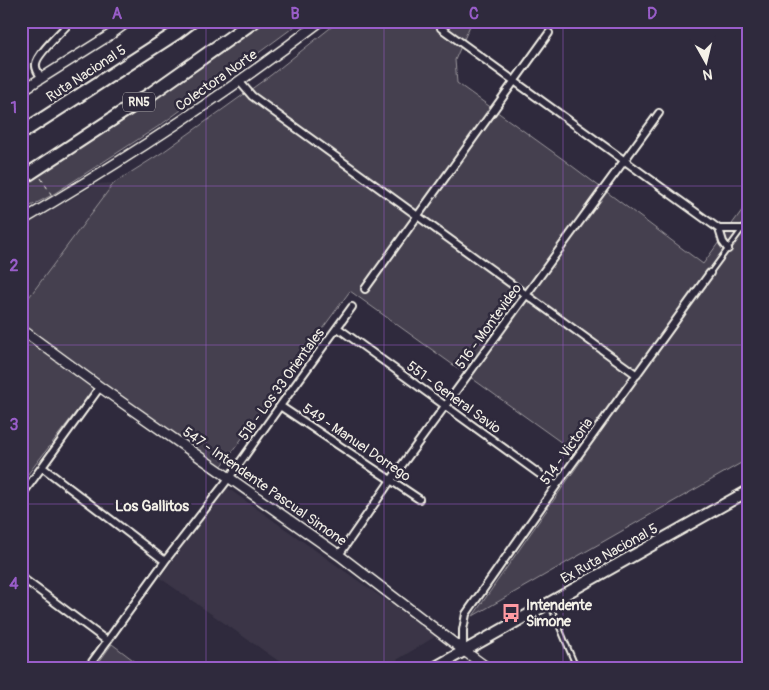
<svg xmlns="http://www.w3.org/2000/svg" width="769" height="690" font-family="Pangolin,sans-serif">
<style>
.built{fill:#3b3647}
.green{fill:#454050;stroke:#9c989c}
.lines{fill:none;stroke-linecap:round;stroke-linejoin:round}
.lane-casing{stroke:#f4f1e8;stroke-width:7}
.street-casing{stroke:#f4f1e8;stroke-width:10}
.secondary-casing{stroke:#f4f1e8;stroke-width:12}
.primary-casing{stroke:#f4f1e8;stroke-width:14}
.highway-casing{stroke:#f4f1e8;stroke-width:16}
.path{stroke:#f4f1e8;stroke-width:1;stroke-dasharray:4 4;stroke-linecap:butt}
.lane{stroke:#2f2a3d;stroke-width:3}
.street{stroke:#2f2a3d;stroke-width:6}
.secondary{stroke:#2f2a3d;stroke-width:9}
.primary{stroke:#2f2a3d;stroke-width:10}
.highway{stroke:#2f2a3d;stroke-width:12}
.grid{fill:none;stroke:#995dc9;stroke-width:1;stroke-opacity:0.55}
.labels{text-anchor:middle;stroke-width:5;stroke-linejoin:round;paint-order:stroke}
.shield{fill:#2f2a3d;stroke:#b9b5b5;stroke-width:1}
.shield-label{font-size:12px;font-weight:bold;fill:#f4f1e8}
.street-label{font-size:14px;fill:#f4f1e8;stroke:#2f2a3d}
.poi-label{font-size:14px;font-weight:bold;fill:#f4f1e8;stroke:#2f2a3d;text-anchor:start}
.neighbourhood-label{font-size:15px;font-weight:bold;fill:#f4f1e8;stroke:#2f2a3d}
.neatline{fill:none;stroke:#995dc9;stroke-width:2}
.grid-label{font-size:16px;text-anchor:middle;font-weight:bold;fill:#995dc9}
</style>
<rect width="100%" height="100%" fill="#2f2a3d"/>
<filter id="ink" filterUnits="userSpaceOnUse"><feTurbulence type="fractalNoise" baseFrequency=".02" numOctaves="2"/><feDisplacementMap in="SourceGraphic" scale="10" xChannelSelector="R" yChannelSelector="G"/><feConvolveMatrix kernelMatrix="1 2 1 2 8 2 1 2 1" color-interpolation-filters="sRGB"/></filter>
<g filter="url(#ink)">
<path class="built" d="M114 183 21 308V228L97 184Z
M226 487 436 636 382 669H290L160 578Z"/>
<path class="green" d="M268 21H302L162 124 52 195 21 211V184C107 135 187 77 268 21Z
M339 21H472L455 60 457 83 564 160 703 264 748 202V459L473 616 583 458 350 291 221 467 100 381 21 483V308L114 183 163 152 271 75Z
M112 644 145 669H94Z"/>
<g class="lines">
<g class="lane-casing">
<path id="lane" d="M710 273 748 221
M550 605 577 669"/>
</g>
<g class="street-casing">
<path id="street" d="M441 28 719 229
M42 78C39 74 35 69 36 64 36 55 64 29 71 21
M239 81 252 96 637 375
M728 249 723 242 719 229H742
M365 289 549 33
M338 328 556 486
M280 406 419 499
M42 467 165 561
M21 496 100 387
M339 555 391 480 659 113
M21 577 107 641
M463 650V630L466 614 556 486 710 273
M87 669 165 561 229 478 280 406 352 307"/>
</g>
<g class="secondary-casing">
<path id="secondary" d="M21 91 110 35 129 21
M21 221C125 160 226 94 321 21
M21 329 100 387 339 555 463 650 489 669"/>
</g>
<g class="primary-casing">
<path id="primary" d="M432 669 748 491"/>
</g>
<g class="highway-casing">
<path id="highway" d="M21 133 176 33 192 21
M21 179 152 93 254 21"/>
</g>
<path class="path" d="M41 178 51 194"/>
<use href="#lane" class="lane"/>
<use href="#street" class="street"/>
<use href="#secondary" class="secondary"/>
<use href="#primary" class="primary"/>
<use href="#highway" class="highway"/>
</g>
</g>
<path class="grid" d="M206 21V669M384 21V669M563 21V669M21 186H748M21 345H748M21 504H748"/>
<defs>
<g id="bus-bare" transform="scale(1.5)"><path d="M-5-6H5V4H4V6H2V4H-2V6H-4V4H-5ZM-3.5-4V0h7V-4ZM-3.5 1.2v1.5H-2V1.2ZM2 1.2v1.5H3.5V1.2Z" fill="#ff9aa2" stroke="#2f2a3d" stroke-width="2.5" paint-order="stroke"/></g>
</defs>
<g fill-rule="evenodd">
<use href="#bus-bare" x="511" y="613"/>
</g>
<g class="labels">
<rect class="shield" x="123" y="92.5" width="32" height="19" rx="4"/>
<g class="shield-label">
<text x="139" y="106">RN5</text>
</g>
<g class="street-label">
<text transform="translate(86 73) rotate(-33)" y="5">Ruta Nacional 5</text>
<text transform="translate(216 80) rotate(-35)" y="5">Colectora Norte</text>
<text transform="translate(488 326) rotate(-54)" y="5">516 - Montevideo</text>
<text transform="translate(281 384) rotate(-54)" y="5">518 - Los 33 Orientales</text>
<text transform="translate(454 397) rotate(36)" y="5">551 - General Savio</text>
<text transform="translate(357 442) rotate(34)" y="5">549 - Manuel Dorrego</text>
<text transform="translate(566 451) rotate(-54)" y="5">514 - Victoria</text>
<text transform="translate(265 486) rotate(35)" y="5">547 - Intendente Pascual Simone</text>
<text transform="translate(609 553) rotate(-29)" y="5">Ex Ruta Nacional 5</text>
</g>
<g class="poi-label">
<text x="526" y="610">Intendente<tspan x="526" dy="16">Simone</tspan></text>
</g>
<g class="neighbourhood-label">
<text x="152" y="511">Los Gallitos</text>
</g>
</g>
<rect width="769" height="690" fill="none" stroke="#2f2a3d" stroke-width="55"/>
<g transform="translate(706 62) rotate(172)" stroke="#2f2a3d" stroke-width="4" paint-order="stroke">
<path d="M0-4L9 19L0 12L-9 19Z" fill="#f4f1e8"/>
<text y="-8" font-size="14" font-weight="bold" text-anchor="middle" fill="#f4f1e8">N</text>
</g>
<rect x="28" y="28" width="714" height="634" class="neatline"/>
<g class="grid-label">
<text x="117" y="19">A</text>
<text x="295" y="19">B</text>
<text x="474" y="19">C</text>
<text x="652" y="19">D</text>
<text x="14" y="113">1</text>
<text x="14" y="271">2</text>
<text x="14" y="430">3</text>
<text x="14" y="589">4</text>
</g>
</svg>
